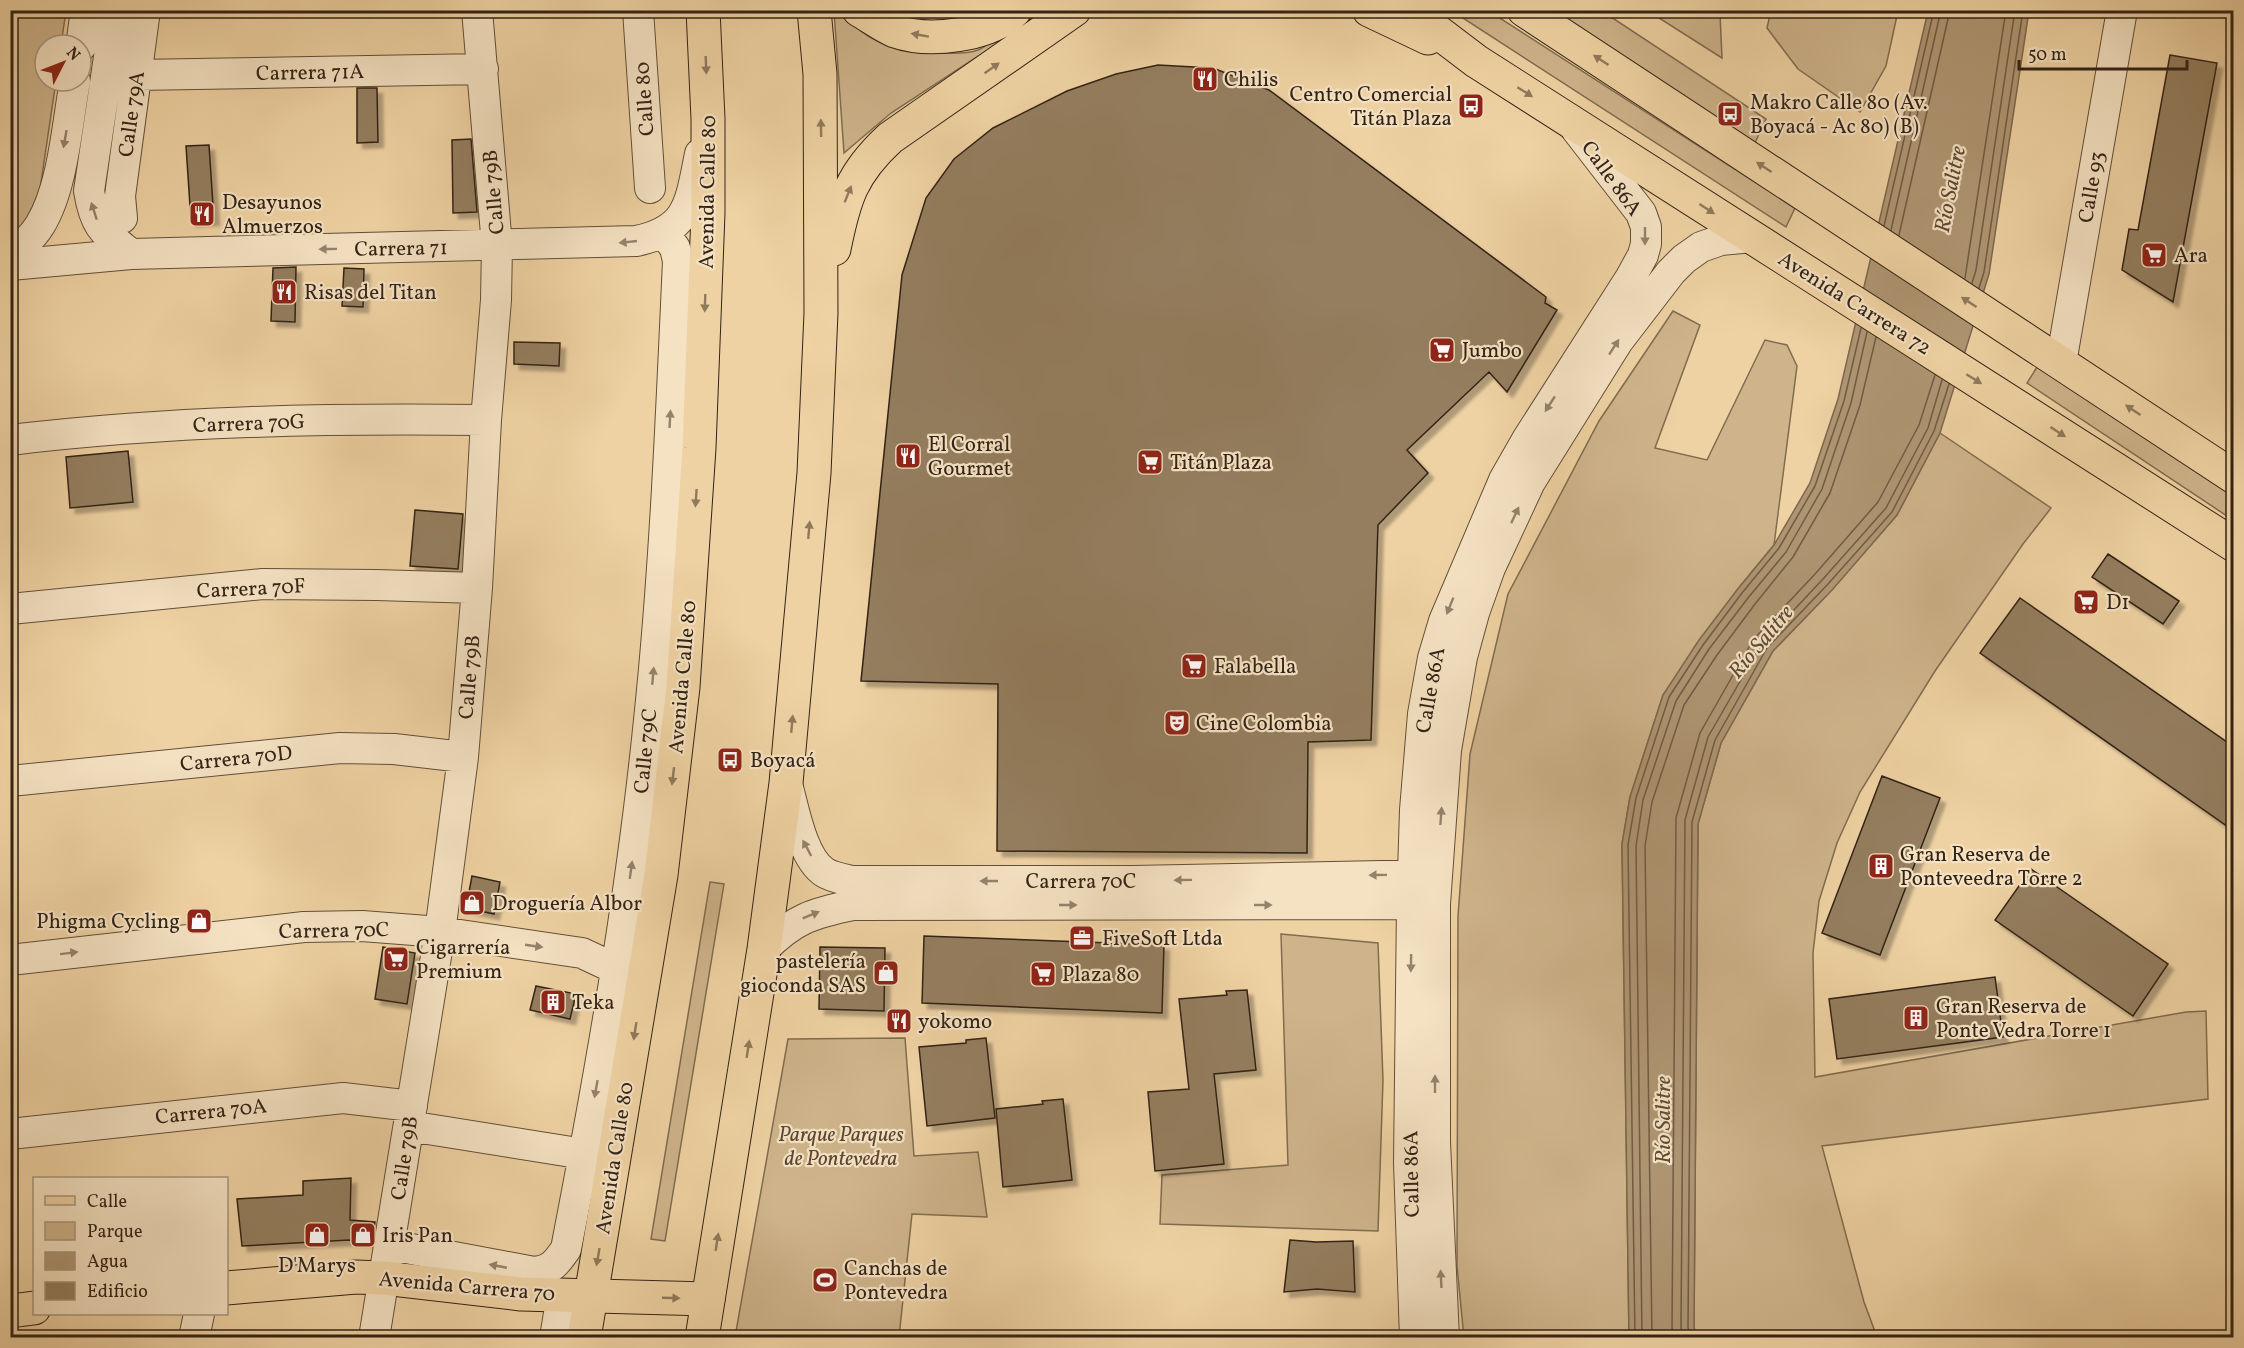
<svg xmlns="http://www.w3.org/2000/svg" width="2244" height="1348" font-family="Vollkorn,serif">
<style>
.green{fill:#cfb48b;stroke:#806c50;stroke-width:1.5}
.water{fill:#af9673;stroke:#7d684e;stroke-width:1.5}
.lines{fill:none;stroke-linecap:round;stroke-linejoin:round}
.shore{stroke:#705c44;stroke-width:1.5}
.building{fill:#947e5f;stroke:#322316;stroke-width:1.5;filter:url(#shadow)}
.minor-casing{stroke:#614f39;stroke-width:32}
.major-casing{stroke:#322316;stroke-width:35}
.highway-casing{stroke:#322316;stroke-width:35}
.minor{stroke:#f5e2c3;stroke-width:30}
.major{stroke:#efd2a3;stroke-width:33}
.highway{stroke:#efd2a3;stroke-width:33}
.oneway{fill:#907a5c}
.oneway2{fill:#94826c}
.labels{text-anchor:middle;stroke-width:4.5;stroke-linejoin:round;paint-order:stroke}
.street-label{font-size:21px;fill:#322316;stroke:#f5e2c3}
.poi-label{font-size:21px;fill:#322316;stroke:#f5e2c3;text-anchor:start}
.park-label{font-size:21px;font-style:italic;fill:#594733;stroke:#f5e2c3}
.water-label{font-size:22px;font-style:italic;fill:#5e4b37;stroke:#f5e2c3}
</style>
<defs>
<filter id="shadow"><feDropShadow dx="5.5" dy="5.5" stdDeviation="1.5" flood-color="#0004"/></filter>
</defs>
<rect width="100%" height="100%" fill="#efd2a3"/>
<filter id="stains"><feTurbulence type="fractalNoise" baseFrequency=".00333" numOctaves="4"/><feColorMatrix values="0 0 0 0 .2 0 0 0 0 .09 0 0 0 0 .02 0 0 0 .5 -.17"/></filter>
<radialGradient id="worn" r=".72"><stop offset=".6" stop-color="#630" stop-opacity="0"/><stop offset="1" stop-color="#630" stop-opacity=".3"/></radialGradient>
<path class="green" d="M1771 10 1898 11 1886 66 1860 112 1798 69 1767 28Z
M10 11H66L61 45H45V81H56L40 189 24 231 10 242Z
M834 11H838C848 19 858 30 870 37 890 49 956 58 978 50 992 44 1017 21 1028 11H1042L980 55 891 113 844 153Z
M878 11H992L927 30Z
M1452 11H1489L1795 208 1786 227Z
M1555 11H1602L1766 119 1754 145Z
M1648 11H1715L1720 14 1722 58Z
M2204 11H2233V21Z
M1673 311 1700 325 1655 448 1707 460 1765 340 1787 345 1797 366 1774 545 1737 590 1663 695 1630 797 1622 844 1629 1337 1464 1338 1457 1266 1458 916 1470 754 1508 594 1599 421Z
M2037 367 2233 496V520L2027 383Z
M1940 433 2051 508 2023 544 1935 671 1860 792 1837 843 1819 901 1813 953 1815 1077 2186 1012 2206 1011 2208 1099 1822 1146 1864 1302 1877 1337H1698L1694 1328 1698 824 1721 743 1773 651 1823 599 1897 515Z
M710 882 724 884 665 1241 651 1239Z
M1281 934 1378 943 1383 1080 1378 1231 1160 1224 1162 1175 1288 1165Z
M905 1038 914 1156 978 1152 987 1217 912 1214 899 1337H735L788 1039Z"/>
<path class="water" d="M1928 11H2029L1989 274 1940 433 1897 515 1833 589 1773 651 1721 743 1698 824 1694 1328 1698 1337 1629 1338 1622 844 1630 797 1663 695 1699 640 1737 590 1774 545 1810 483 1838 399Z"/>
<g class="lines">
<path class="shore" d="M1884 226 1934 10
M1891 230 1941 10
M1899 235 1950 10
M1965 278 2006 10
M1972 283 1976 270 2015 10
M1979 288 1984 272 2023 10
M1635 1338 1628 845 1636 798 1669 697 1703 645 1742 593 1779 548 1815 486 1844 401 1861 328
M1642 1338 1636 846 1643 800 1676 701 1709 649 1748 598 1786 552 1822 489 1851 403 1867 332
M1652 1338 1645 846 1652 802 1684 705 1717 655 1755 604 1793 557 1830 493 1860 405 1876 337
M1674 1338 1672 1328 1676 818 1700 733 1753 640 1816 573 1878 502 1919 425 1935 375
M1683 1338 1681 1328 1685 820 1708 737 1761 645 1823 579 1886 508 1928 428 1942 380
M1691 1338 1688 1328 1692 822 1715 740 1767 648 1828 584 1892 512 1934 431 1949 384"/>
</g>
<path class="building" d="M2170 55 2217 63 2173 302 2122 270 2129 229 2138 230Z
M1158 65 1213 68 1269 90 1546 297 1545 303 1557 310 1507 392 1489 372 1407 450 1428 473 1378 525 1371 740 1308 742 1307 853 997 851 998 684 861 681 902 275 926 198 954 159 993 128 1067 91 1116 74Z
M357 88H377L378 142 357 143Z
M471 139 477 212 453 213 452 140Z
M209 145 214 220 191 221 186 146Z
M296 267 295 322 271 321 273 268Z
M344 268 364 269 363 307 342 306Z
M514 342 560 343 559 366 514 364Z
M128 451 133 502 70 508 66 457Z
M415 510 463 514 458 569 410 566Z
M2108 554 2179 601 2163 624 2092 577Z
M2020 598 2234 747V831L1980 653Z
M1882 776 1940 798 1880 955 1822 933Z
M2031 869 2168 964 2133 1016 1995 920Z
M472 876 500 882 494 914 466 908Z
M924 936 1164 945 1162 1013 922 1003Z
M383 947 415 953 407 1004 375 999Z
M820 947 885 948 884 1011 819 1009Z
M1995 977 2003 1037 1837 1059 1829 999Z
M536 986 576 994 570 1019 530 1010Z
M1247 990 1256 1070 1214 1074 1224 1164 1155 1171 1148 1092 1189 1089 1179 999 1227 995 1226 991Z
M986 1038 995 1118 927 1126 919 1047 966 1043V1040Z
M1063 1099 1072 1180 1003 1187 996 1109 1043 1104 1042 1101Z
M351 1178 350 1220 375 1222 372 1241 349 1240 242 1246 237 1199 303 1195V1181Z
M1290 1240 1316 1242 1353 1241 1355 1292 1317 1289 1284 1292Z"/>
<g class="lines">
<g class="minor-casing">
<path id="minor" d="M116 10 89 191C95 228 104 232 131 254
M638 10 650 188
M81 46 86 10
M136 75 483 69
M122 218 120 196 145 10
M10 255C21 247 33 237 40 225 63 188 67 125 75 81
M10 265 131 254 636 241C690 230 690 202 700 154
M2061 363 2122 10
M10 440C168 421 327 418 486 420
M10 609 263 584 376 585 477 588
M10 781 340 748 394 749 463 757
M787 784C794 809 802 857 824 872 831 877 843 879 852 881H1132L1431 875
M764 949C794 919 813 913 853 905L1432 904
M10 960 304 927 362 926 440 932 582 953 616 969 628 981
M409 1126 584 1154
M10 1134 343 1098 412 1106
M390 1245 534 1272C551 1271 557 1262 566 1249 600 1074 631 898 649 720 665 568 671 414 678 261L675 248 664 233
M194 1338 199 1314
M374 1338 440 932 463 757 477 588 486 420 496 300 497 246 477 10
M555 1338 562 1295
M1415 1338 1409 1163 1412 905 1415 810 1423 714 1433 658 1444 621 1504 480 1528 438 1631 277 1643 255 1646 244V227L1641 213 1576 129
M1444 1338 1435 1142V904L1446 750 1462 657 1474 613 1490 568 1530 482 1618 341 1671 272 1684 259 1701 247 1721 240 1752 237"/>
</g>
<g class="major-casing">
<path id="major" d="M226 1288 356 1277 384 1278 521 1294 708 1299
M10 1311 34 1308"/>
</g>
<g class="highway-casing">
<path id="highway" d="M859 10C871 17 883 26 895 31 929 43 989 36 1015 10
M1369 10 1428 38
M1409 10 1476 61 2234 545
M1524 10 2234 477
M834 249C844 199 851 174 890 138L1074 10
M584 1338 661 875 683 687 699 448 708 213V119L703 10
M702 1338 764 949 786 783 814 473 821 313 820 74 814 10"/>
</g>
<use href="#minor" class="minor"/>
<use href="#major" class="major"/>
<use href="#highway" class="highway"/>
</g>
<defs><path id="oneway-solid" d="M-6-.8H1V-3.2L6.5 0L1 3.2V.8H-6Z" transform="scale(1.5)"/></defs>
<g class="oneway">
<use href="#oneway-solid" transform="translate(920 35) rotate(-170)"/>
<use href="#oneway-solid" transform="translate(1601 60) rotate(-147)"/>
<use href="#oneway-solid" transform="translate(706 65) rotate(88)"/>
<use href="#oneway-solid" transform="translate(992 68) rotate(-35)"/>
<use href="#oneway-solid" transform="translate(1525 92) rotate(32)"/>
<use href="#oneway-solid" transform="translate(821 128) rotate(-91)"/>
<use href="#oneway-solid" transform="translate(1764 167) rotate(-147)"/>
<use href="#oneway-solid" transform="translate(848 194) rotate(-68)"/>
<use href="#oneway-solid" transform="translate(1707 209) rotate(33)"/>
<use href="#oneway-solid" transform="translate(1969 302) rotate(-147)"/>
<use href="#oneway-solid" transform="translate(705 303) rotate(92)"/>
<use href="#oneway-solid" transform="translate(1974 379) rotate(32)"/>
<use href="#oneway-solid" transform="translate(2133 410) rotate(-146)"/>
<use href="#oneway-solid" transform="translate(2058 432) rotate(33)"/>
<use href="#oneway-solid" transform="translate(696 498) rotate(94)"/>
<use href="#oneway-solid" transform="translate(809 530) rotate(-85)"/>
<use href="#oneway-solid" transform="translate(792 724) rotate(-85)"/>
<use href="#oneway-solid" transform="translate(673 776) rotate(97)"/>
<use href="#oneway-solid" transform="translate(635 1031) rotate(99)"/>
<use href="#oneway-solid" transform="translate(748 1049) rotate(-81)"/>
<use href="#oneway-solid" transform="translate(717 1242) rotate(-81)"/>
<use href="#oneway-solid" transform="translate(598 1257) rotate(100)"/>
<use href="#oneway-solid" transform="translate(671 1298) rotate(2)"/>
</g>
<g class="oneway2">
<use href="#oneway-solid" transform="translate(65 139) rotate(100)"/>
<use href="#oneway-solid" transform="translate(94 211) rotate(-108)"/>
<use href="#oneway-solid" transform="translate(1645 236) rotate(90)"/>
<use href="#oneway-solid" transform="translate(628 242) rotate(174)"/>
<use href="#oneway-solid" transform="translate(328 249) rotate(179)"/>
<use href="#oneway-solid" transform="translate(1614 347) rotate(-57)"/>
<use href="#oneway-solid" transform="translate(1550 404) rotate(123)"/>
<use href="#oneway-solid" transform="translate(670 419) rotate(-87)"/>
<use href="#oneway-solid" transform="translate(1515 515) rotate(-65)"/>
<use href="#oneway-solid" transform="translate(1450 606) rotate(112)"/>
<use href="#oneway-solid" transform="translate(653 676) rotate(-85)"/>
<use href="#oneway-solid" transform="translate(1441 816) rotate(-86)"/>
<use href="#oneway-solid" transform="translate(807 848) rotate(-118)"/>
<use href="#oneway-solid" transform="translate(631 870) rotate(-82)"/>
<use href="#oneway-solid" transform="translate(1378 875) rotate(179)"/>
<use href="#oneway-solid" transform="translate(1183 880) rotate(179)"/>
<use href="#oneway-solid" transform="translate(989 881) rotate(-180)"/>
<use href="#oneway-solid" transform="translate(1068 905)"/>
<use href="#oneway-solid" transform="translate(1263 905)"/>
<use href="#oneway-solid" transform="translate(811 915) rotate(-22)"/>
<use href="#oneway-solid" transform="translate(534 946) rotate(8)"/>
<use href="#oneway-solid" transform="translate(69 953) rotate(-7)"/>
<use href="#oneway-solid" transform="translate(1411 963) rotate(91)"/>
<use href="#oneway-solid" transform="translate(1435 1084) rotate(-90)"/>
<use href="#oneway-solid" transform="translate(596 1089) rotate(100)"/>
<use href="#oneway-solid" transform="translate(498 1266) rotate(-169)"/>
<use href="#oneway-solid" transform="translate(1441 1279) rotate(-93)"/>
</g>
<defs>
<g id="restaurant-square" transform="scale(1.35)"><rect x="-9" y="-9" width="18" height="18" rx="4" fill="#8f2418" stroke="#f5e2c3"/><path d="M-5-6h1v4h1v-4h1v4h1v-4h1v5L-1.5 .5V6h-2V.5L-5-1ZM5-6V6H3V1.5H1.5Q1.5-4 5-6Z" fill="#fff"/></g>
<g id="bus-square" transform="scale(1.35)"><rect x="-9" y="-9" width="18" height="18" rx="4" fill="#8f2418" stroke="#f5e2c3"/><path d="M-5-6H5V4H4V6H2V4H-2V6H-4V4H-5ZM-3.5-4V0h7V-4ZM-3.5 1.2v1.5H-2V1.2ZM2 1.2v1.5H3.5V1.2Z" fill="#fff"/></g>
<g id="supermarket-square" transform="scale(1.35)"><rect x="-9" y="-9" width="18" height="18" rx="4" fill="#8f2418" stroke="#f5e2c3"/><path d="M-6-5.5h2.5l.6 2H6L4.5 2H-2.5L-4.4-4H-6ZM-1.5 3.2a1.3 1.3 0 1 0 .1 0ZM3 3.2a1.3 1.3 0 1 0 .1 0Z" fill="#fff"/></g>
<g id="theatre-square" transform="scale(1.35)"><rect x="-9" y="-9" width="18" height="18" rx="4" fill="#8f2418" stroke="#f5e2c3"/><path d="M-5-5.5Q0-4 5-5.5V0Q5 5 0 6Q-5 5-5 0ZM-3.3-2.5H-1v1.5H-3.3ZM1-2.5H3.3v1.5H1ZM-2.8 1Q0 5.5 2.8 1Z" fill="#fff"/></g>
<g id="building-square" transform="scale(1.35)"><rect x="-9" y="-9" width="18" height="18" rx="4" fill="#8f2418" stroke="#f5e2c3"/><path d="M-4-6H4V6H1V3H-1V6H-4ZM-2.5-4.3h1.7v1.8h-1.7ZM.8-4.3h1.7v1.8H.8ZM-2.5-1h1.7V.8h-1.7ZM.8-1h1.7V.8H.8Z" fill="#fff"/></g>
<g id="shop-square" transform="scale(1.35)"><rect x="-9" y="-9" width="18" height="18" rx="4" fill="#8f2418" stroke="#f5e2c3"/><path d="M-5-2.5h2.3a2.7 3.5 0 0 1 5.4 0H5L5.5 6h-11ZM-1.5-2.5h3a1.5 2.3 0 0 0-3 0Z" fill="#fff"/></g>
<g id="office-square" transform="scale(1.35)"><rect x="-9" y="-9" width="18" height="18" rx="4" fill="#8f2418" stroke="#f5e2c3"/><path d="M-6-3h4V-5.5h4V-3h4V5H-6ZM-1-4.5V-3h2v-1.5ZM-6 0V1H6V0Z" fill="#fff"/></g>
<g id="stadium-square" transform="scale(1.35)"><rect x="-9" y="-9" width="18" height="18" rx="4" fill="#8f2418" stroke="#f5e2c3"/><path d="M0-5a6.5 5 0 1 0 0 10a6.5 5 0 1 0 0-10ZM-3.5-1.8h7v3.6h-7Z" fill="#fff"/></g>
</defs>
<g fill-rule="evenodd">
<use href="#restaurant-square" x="1205" y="79"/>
<use href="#bus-square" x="1471" y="106"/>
<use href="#bus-square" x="1730" y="114"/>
<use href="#restaurant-square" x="202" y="214"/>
<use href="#supermarket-square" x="2154" y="255"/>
<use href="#restaurant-square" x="284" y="292"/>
<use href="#supermarket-square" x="1442" y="350"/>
<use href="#restaurant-square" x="908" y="456"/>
<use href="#supermarket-square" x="1150" y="462"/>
<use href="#supermarket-square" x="2086" y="602"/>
<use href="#supermarket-square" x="1194" y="666"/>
<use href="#theatre-square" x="1177" y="723"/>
<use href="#bus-square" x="730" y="760"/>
<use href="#building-square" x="1881" y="866"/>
<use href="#shop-square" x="472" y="903"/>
<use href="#shop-square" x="199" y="921"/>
<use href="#office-square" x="1082" y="938"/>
<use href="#supermarket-square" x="396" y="959"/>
<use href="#shop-square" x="886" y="973"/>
<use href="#supermarket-square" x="1043" y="974"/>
<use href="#building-square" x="553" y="1002"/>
<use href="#building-square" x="1916" y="1018"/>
<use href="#restaurant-square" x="899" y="1021"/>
<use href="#shop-square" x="317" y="1235"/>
<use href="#shop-square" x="363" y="1235"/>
<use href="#stadium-square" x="825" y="1280"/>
</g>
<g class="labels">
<g class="street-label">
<text transform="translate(310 72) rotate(-1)" y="7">Carrera 71A</text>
<text transform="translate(644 99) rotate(-94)" y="7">Calle 80</text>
<text transform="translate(131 114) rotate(-82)" y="7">Calle 79A</text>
<text transform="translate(1612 178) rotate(54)" y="7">Calle 86A</text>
<text transform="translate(2091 187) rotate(-80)" y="7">Calle 93</text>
<text transform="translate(493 192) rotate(-95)" y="7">Calle 79B</text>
<text transform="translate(707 192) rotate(-89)" y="7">Avenida Calle 80</text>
<text transform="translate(401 248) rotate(-1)" y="7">Carrera 71</text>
<text transform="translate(1855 303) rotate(32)" y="7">Avenida Carrera 72</text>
<text transform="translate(249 423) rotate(-2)" y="7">Carrera 70G</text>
<text transform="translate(251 588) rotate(-3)" y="7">Carrera 70F</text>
<text transform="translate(469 677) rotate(-85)" y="7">Calle 79B</text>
<text transform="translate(682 677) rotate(-85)" y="7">Avenida Calle 80</text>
<text transform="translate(1430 690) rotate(-80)" y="7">Calle 86A</text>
<text transform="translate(645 751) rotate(-84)" y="7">Calle 79C</text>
<text transform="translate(236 758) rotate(-6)" y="7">Carrera 70D</text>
<text x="1081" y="888">Carrera 70C</text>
<text transform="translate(334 930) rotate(-1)" y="7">Carrera 70C</text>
<text transform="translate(211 1111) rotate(-6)" y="7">Carrera 70A</text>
<text transform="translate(404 1158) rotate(-81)" y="7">Calle 79B</text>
<text transform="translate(614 1158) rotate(-81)" y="7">Avenida Calle 80</text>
<text transform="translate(1411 1174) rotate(-91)" y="7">Calle 86A</text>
<text transform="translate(467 1286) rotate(5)" y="7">Avenida Carrera 70</text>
</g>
<g class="poi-label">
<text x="1224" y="86">Chilis</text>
<text x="1452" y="101" text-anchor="end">Centro Comercial<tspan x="1452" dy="24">Titán Plaza</tspan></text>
<text x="1750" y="109">Makro Calle 80 (Av.<tspan x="1750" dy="24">Boyacá - Ac 80) (B)</tspan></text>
<text x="222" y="209">Desayunos<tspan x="222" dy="24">Almuerzos</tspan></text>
<text x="2174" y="262">Ara</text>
<text x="304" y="299">Risas del Titan</text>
<text x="1462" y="357">Jumbo</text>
<text x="928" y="451">El Corral<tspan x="928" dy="24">Gourmet</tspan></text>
<text x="1170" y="469">Titán Plaza</text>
<text x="2106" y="609">D1</text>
<text x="1214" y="673">Falabella</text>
<text x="1196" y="730">Cine Colombia</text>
<text x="750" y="767">Boyacá</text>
<text x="1900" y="861">Gran Reserva de<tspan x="1900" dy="24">Ponteveedra Torre 2</tspan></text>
<text x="492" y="910">Droguería Albor</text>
<text x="180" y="928" text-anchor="end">Phigma Cycling</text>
<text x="1102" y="945">FiveSoft Ltda</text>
<text x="416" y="954">Cigarrería<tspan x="416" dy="24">Premium</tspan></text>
<text x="866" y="968" text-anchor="end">pastelería<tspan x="866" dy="24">gioconda SAS</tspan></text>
<text x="1062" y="981">Plaza 80</text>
<text x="572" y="1009">Teka</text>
<text x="1936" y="1013">Gran Reserva de<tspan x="1936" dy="24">Ponte Vedra Torre 1</tspan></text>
<text x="918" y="1028">yokomo</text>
<text x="382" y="1242">Iris Pan</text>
<text x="317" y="1272" text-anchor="middle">D'Marys</text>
<text x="844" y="1275">Canchas de<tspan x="844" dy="24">Pontevedra</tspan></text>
</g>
<g class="park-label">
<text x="841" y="1141">Parque Parques<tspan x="841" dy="24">de Pontevedra</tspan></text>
</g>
<g class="water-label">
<text transform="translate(1949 189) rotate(-79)" y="8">Río Salitre</text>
<text transform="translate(1760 641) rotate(-50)" y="8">Río Salitre</text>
<text transform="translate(1662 1120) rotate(-90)" y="8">Río Salitre</text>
</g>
</g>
<rect width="2244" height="1348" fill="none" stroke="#efd2a3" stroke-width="36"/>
<rect x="12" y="12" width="2220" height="1324" fill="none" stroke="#322316" stroke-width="3"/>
<rect x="18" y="18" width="2208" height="1312" fill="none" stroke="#322316" stroke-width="1.5"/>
<rect x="33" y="1177" width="195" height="138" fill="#f5e2c3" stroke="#a7967e" stroke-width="1.5"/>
<rect x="45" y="1196" width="30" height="9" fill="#efd2a3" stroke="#a7967e" stroke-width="1.5"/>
<text x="87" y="1207" font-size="18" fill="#322316">Calle</text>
<rect x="45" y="1222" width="30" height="18" fill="#cfb48b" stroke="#a7967e" stroke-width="1.5"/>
<text x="87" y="1237" font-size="18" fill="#322316">Parque</text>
<rect x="45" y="1252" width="30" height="18" fill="#af9673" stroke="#a7967e" stroke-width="1.5"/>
<text x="87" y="1267" font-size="18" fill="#322316">Agua</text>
<rect x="45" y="1282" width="30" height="18" fill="#947e5f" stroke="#a7967e" stroke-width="1.5"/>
<text x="87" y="1297" font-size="18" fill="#322316">Edificio</text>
<g transform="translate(63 63) rotate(48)"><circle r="28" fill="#f5e2c3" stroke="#a7967e" stroke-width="1.5"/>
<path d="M0-4.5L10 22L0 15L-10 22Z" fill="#8f2418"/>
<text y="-9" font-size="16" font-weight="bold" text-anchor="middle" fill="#322316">N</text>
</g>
<path d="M2019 60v9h168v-9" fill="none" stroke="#322316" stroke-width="3"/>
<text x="2028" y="60" font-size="18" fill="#322316" stroke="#f5e2c3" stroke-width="4.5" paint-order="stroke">50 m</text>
<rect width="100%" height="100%" filter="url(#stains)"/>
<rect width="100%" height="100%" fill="url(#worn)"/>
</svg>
